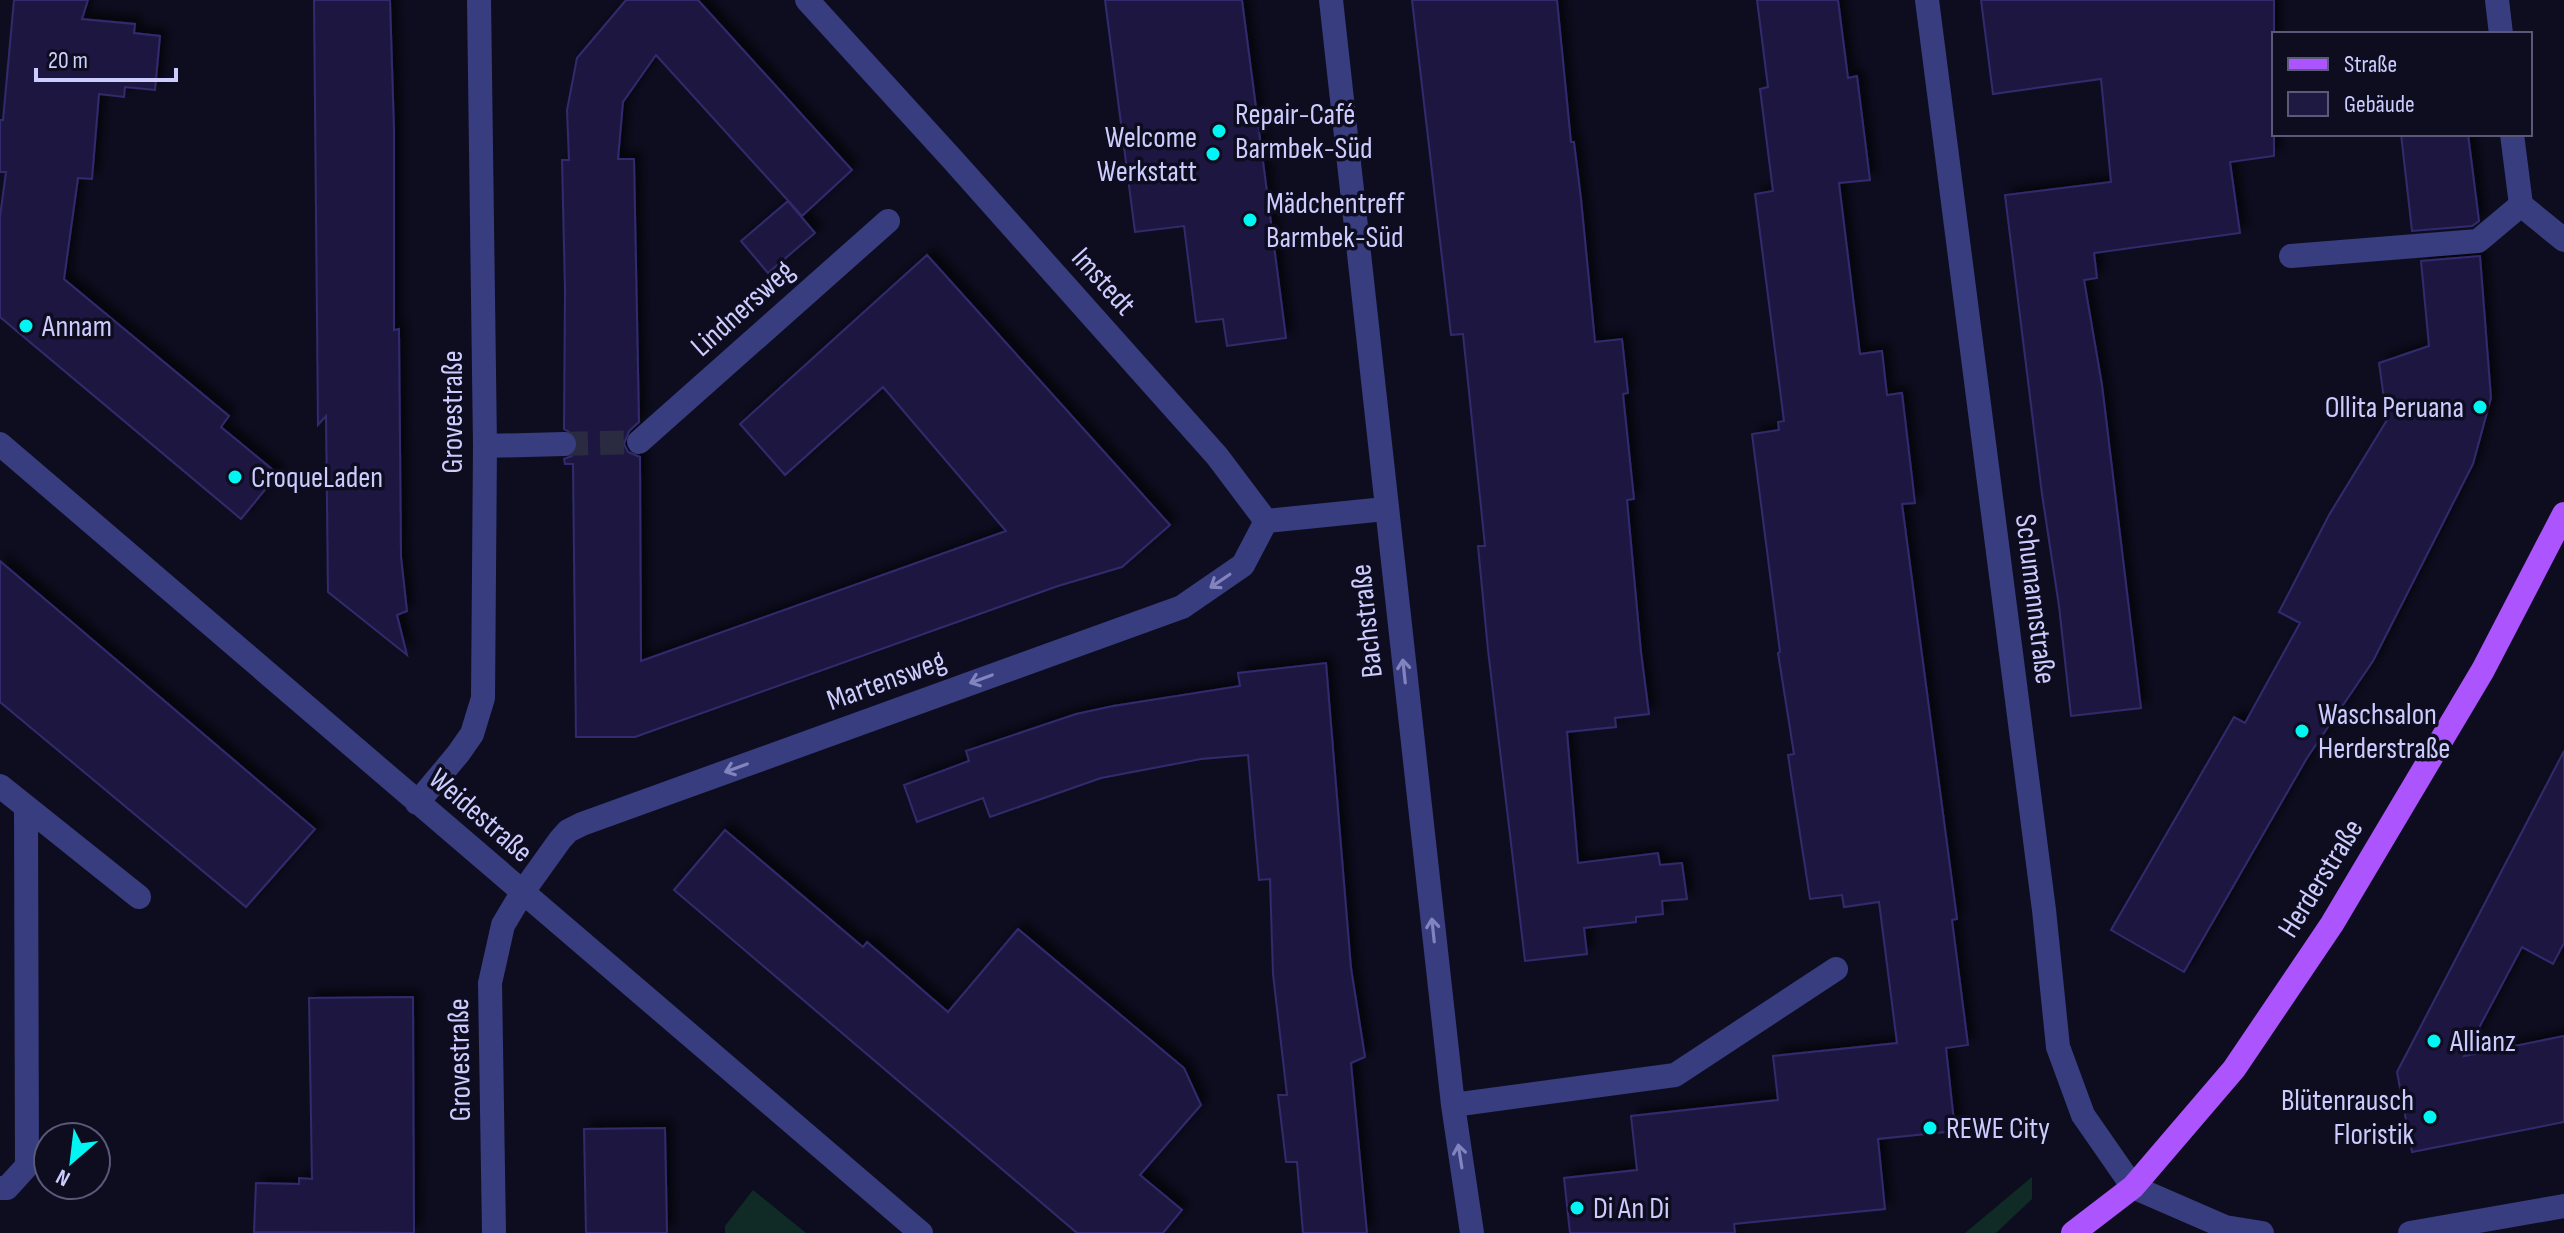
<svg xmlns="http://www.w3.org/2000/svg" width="2564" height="1233" font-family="'Sofia Sans Condensed',sans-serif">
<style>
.green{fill:#102a26}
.building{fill:#1d1941;stroke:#312b6d;stroke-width:2;filter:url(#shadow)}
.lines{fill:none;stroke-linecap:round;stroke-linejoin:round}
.minor-tunnel{stroke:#2a2a41;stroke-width:24;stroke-dasharray:24 12;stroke-linecap:butt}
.minor{stroke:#383d7f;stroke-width:24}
.major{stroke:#ac54fe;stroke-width:24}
.oneway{stroke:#8284bf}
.poi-dot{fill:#01f6f3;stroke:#0e0d20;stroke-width:3}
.labels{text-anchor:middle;stroke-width:7;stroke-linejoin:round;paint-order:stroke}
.poi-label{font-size:30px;fill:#ccf;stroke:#0e0d20;text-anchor:start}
.street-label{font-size:30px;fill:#ccf;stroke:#0e0d20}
</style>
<defs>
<filter id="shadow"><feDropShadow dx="7" dy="-7" stdDeviation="4" flood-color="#0009"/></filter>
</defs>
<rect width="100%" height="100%" fill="#0e0d20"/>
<path class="green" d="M2032 1177V1199L1996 1233H1965Z
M753 1190 806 1233H725V1226Z"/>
<path class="building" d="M14 0H88L82 19 135 24 134 33 160 36 155 90 125 87 124 97 99 94 92 179 78 178 64 279 229 416 221 427 278 474 241 519 0 317V217L6 172H0V120H3Z
M314 0H390L394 130V330L399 329 401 557 407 611 397 615 407 655 328 592 326 416 318 425Z
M626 0H698L852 170 802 216 656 55 623 102 618 159H634L639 422 629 431 624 444 628 452 640 457 641 661 1006 531 883 387 785 475 740 424 927 255 1170 525 1122 567 1058 586 635 737H576L573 464H565L564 459 572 456 579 444 576 436 564 429 565 290 562 160H569L567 110 577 58Z
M1105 0H1242L1286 338 1227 346 1223 319 1196 322 1184 226 1135 232Z
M1412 0H1557L1571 142H1574L1581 199 1595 342 1622 339 1628 393 1623 394 1634 499 1627 500 1641 652 1649 714 1615 718 1616 727 1567 732 1578 863 1658 853 1660 865 1682 863 1687 899 1662 901 1663 914 1636 917V922L1584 928 1587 954 1525 961 1488 650 1478 546H1485L1463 334 1451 335Z
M1757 0H1838L1848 78 1857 76 1870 180 1839 183 1860 354 1882 351 1887 395 1902 393 1915 503 1902 504 1957 919 1952 920 1968 1045 1946 1048 1955 1131 1878 1139 1885 1209 1734 1224 1735 1233H1570L1564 1178 1637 1170 1631 1116 1778 1100 1773 1056 1897 1043 1879 902 1844 907 1842 895 1810 899 1795 802 1788 755 1794 754 1778 653 1780 652 1752 434 1779 430 1778 422 1784 421 1755 194 1773 191 1760 89 1768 87Z
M1981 0H2274V156L2230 162 2240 233 2094 253 2097 278 2084 280 2102 385 2141 708 2071 716 2059 606 2042 494 2005 195 2111 182 2101 79 1993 94Z
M2401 134H2468L2479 221 2472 226 2412 231Z
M788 201 815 233 768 273 741 241Z
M2480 256 2491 398 2473 464 2373 661 2307 758 2184 972 2111 930 2234 717 2245 723 2300 623 2279 612 2329 515 2387 420 2379 363 2429 346 2421 261Z
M0 561 315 829 246 907 0 702Z
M1326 663 1351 968 1365 1057 1351 1063 1367 1233H1303L1297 1162H1286L1278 1095H1287L1273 974 1270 879 1259 880 1248 755 1201 759 1101 778 990 817 983 798 917 822 904 785 969 761 966 751 1076 714 1113 706 1240 686 1238 673Z
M2564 751V943L2553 964 2522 947 2464 1056 2564 1036V1122L2412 1152 2397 1072Z
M725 830 863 947 867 942 948 1012 1018 929 1184 1068 1201 1105 1140 1175 1182 1210 1163 1233H1077L674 890Z
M413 997 414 1233 254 1232 256 1183 299 1184V1178L312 1179 309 998Z
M665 1128 667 1233H586L584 1129Z"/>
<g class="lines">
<path class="minor-tunnel" d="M564 444 639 442"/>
<path class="minor" d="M807 0 953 160 1217 456 1266 521
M1331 0 1453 1105 1472 1233
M1927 0 2044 910 2058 1047 2083 1115 2133 1187 2225 1227 2262 1233
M2497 0 2501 34
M2512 134 2521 205 2564 240
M2291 256 2478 241 2521 205
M639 442 888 221
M0 444 921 1233
M485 446 564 444
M1266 521 1385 509
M0 786 139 897
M417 803 458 754 472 734 483 698 485 446 479 0
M1453 1105 1675 1075 1836 969
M0 1188H7L27 1166 26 807
M494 1233 490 983 503 925 522 893 560 840 568 831 582 824 1182 607 1243 565 1266 521
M2410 1233 2564 1206"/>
<path class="major" d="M2073 1233 2133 1187 2234 1069 2332 924 2483 670 2564 514"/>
</g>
<defs><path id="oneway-shaft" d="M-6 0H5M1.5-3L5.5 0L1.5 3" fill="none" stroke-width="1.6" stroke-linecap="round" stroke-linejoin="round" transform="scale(2)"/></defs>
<g class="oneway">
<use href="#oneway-shaft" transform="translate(1220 581) rotate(146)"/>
<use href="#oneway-shaft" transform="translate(1404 671) rotate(-96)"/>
<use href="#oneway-shaft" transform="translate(981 679) rotate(160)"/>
<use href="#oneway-shaft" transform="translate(736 768) rotate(160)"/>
<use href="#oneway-shaft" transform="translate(1433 930) rotate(-96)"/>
<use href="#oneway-shaft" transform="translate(1460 1156) rotate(-99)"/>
</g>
<g class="poi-dot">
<circle cx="1219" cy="131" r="8"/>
<circle cx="1213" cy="154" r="8"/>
<circle cx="1250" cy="220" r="8"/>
<circle cx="26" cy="326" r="8"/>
<circle cx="2480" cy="407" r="8"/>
<circle cx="235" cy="477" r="8"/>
<circle cx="2302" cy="731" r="8"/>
<circle cx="2434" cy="1041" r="8"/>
<circle cx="2430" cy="1117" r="8"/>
<circle cx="1930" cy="1128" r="8"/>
<circle cx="1577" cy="1208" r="8"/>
</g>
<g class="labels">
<g class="poi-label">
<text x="1235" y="124">Repair-Café<tspan x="1235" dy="34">Barmbek-Süd</tspan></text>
<text x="1197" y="147" text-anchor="end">Welcome<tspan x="1197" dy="34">Werkstatt</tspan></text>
<text x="1266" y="213">Mädchentreff<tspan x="1266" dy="34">Barmbek-Süd</tspan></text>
<text x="42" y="336">Annam</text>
<text x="2464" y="417" text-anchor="end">Ollita Peruana</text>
<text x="251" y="487">CroqueLaden</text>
<text x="2318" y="724">Waschsalon<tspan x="2318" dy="34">Herderstraße</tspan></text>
<text x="2450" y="1051">Allianz</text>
<text x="2414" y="1110" text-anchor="end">Blütenrausch<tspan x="2414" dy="34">Floristik</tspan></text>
<text x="1946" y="1138">REWE City</text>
<text x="1593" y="1218">Di An Di</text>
</g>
<g class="street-label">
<text transform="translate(1104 281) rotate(48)" y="10">Imstedt</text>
<text transform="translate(742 308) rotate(-42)" y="10">Lindnersweg</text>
<text transform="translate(452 412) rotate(-90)" y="10">Grovestraße</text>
<text transform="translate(2036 599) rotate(83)" y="10">Schumannstraße</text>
<text transform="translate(1366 621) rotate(-96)" y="10">Bachstraße</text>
<text transform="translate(886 680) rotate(-20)" y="10">Martensweg</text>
<text transform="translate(481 815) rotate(41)" y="10">Weidestraße</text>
<text transform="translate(2320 878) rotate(-58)" y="10">Herderstraße</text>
<text transform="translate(459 1060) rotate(-91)" y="10">Grovestraße</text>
</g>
</g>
<rect x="2272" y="32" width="260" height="104" fill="#0e0d20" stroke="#5a5979" stroke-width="2"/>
<rect x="2288" y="58" width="40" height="12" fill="#ac54fe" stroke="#5a5979" stroke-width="2"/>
<text x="2344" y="72" font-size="24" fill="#ccccff">Straße</text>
<rect x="2288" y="92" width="40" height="24" fill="#1d1941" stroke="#5a5979" stroke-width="2"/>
<text x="2344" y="112" font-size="24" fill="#ccccff">Gebäude</text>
<g transform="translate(72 1161) rotate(208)"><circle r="38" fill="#0e0d20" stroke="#5a5979" stroke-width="2"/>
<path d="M0-6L14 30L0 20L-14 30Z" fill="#01f6f3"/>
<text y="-12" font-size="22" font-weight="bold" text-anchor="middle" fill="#ccccff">N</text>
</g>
<path d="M36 68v12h140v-12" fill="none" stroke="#ccccff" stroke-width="4"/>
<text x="48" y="68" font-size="24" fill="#ccccff" stroke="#0e0d20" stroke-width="6" paint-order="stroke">20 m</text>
</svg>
